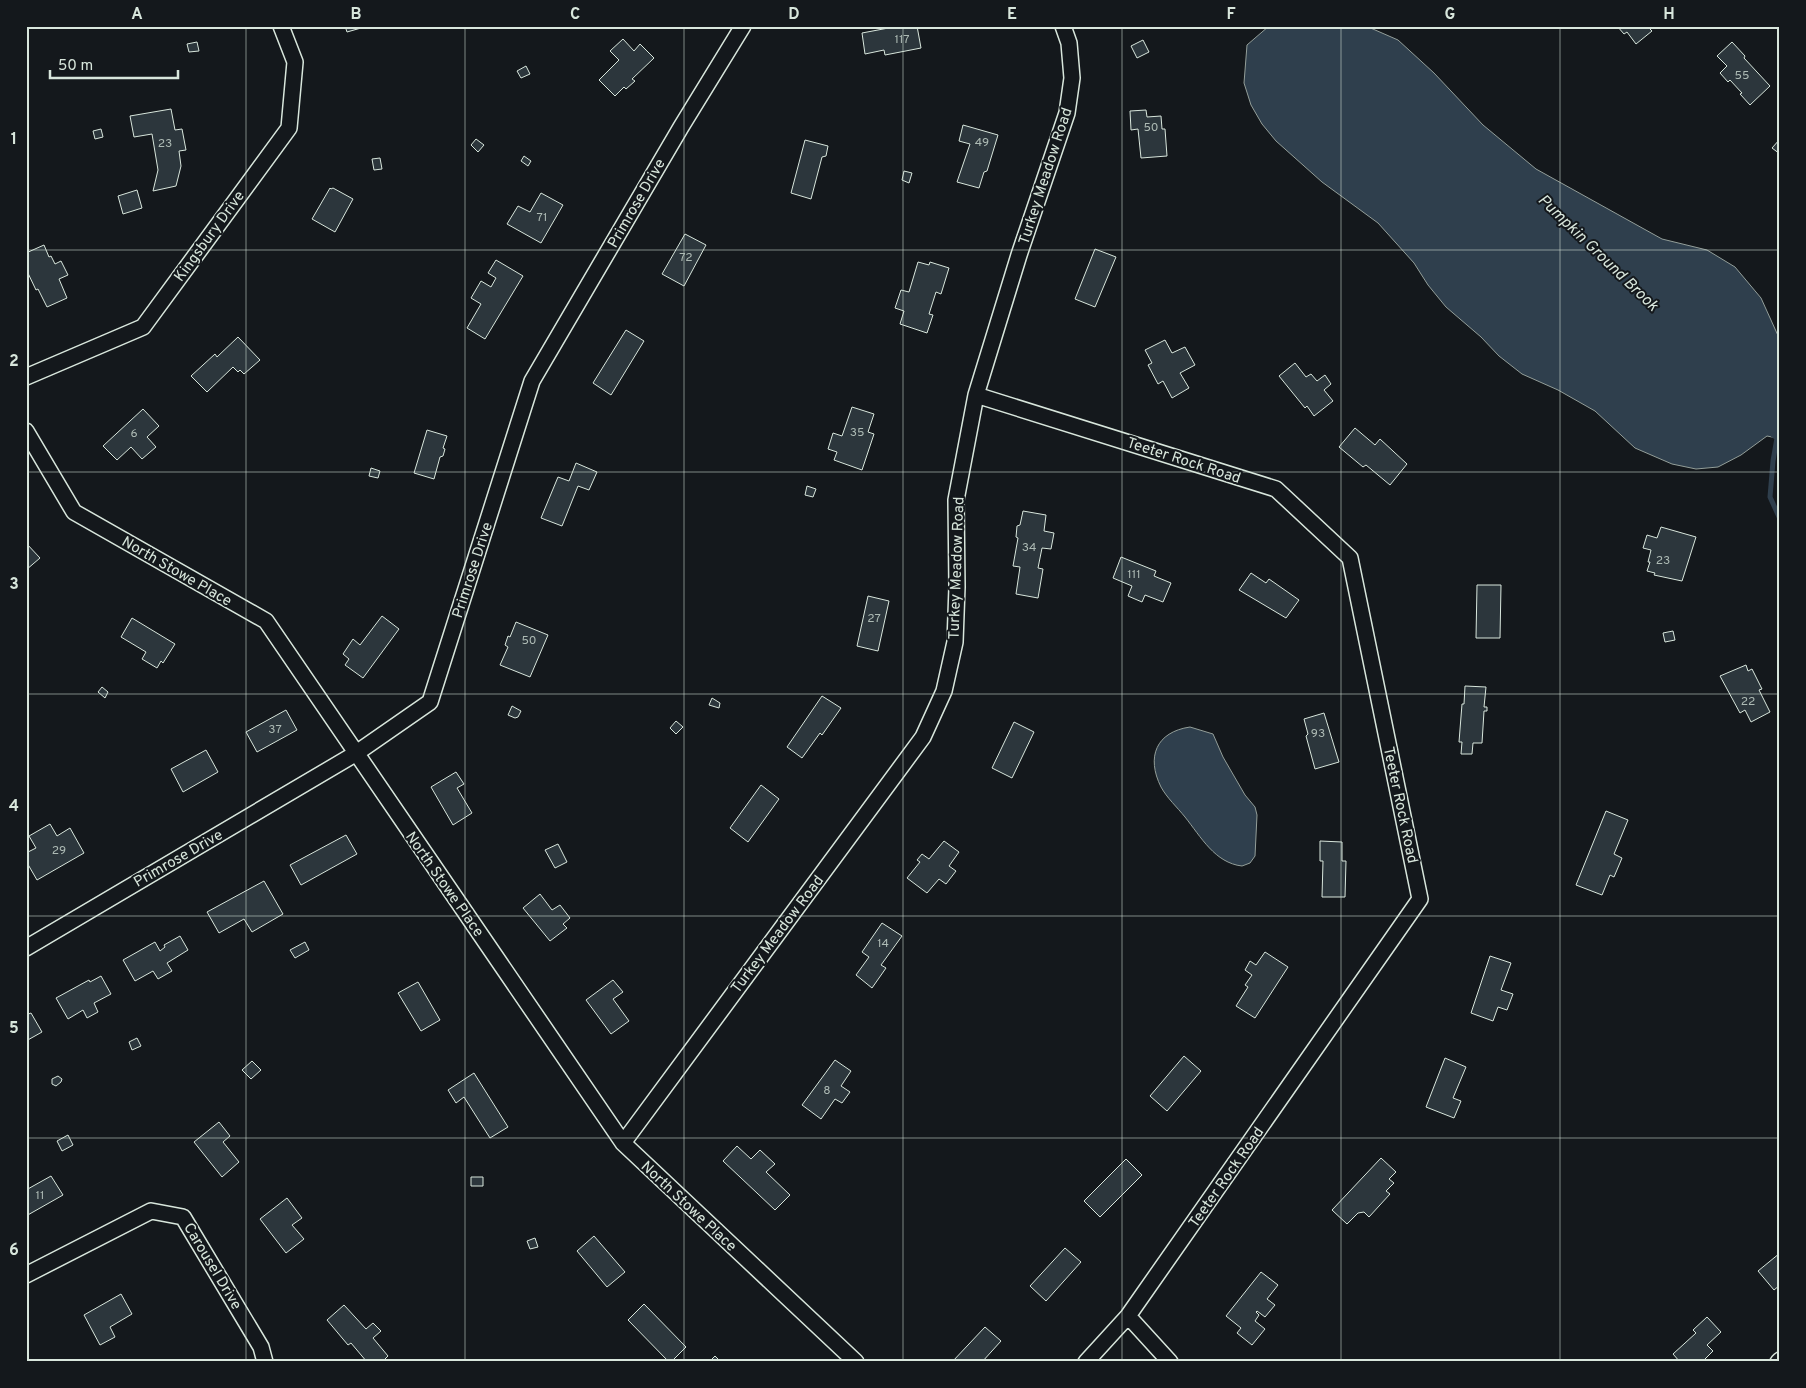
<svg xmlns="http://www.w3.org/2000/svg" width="1806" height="1388" font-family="Overpass,sans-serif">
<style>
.water{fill:#2f3f4d;stroke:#939e99}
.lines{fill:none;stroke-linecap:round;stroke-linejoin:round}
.stream{stroke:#2f3f4d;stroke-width:5}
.building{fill:#2c363c;stroke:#d8e6dc}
.minor-casing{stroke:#d8e6dc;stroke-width:18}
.minor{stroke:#14181c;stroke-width:15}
.grid{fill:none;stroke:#d8e6dc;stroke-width:1;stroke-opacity:0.55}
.labels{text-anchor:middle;stroke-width:4;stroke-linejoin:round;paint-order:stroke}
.number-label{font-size:12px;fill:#adbab4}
.street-label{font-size:15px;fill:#d8e6dc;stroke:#14181c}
.water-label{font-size:16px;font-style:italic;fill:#d8e6dc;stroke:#14181c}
.neatline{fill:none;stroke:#d8e6dc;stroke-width:2}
.grid-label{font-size:16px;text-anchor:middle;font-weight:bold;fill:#d8e6dc}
</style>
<rect width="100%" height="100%" fill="#14181c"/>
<path class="water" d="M1269 26H1366L1398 40 1434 73 1483 125 1536 169 1662 239 1707 250 1735 267 1761 298 1780 340V433L1777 438 1767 436 1741 455 1718 467 1696 469 1672 464 1635 448 1595 411 1558 390 1522 374 1499 356 1481 337 1446 307 1428 285 1414 263 1378 223 1322 182 1276 141 1262 124 1251 105 1244 83 1247 45Z
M1190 727 1213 734 1223 757 1245 795 1255 807 1257 815 1255 856 1250 863 1242 866C1215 863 1201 837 1185 817 1177 807 1167 798 1161 787 1146 757 1156 732 1190 727Z"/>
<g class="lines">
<path class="stream" d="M1773 435 1777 438 1773 461 1770 497 1780 519"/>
</g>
<path class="building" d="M345 26H368L347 32Z
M899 26H917L921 48 885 55 884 50 865 54 862 33Z
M1617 26H1653L1650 29 1652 31 1636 44 1627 32 1624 34Z
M623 39 634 51 640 44 654 58 632 79 635 81 626 89 624 87 615 96 599 80 619 60 610 51Z
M1143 40 1149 52 1137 58 1131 46Z
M197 42 199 51 189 52 187 44Z
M1732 42 1745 56 1744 58 1770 86 1750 105 1740 94 1742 93 1730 80 1728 82 1720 73 1727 66 1717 56Z
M526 66 530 74 521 78 517 71Z
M171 109 175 130 182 129 186 150 179 151 181 166 176 186 153 191 158 170 152 134 134 137 130 116Z
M1146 110 1147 117 1161 116 1162 129H1165L1167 156 1141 158 1138 129 1131 130 1130 111Z
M963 125 998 135 987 171 984 172 979 188 957 182 970 144 959 141Z
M101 129 103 137 95 139 93 131Z
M476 139 484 145 478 152 471 145Z
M1780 139V154L1772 148Z
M805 140 828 146 826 156 822 157 811 199 791 193Z
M524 156 531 161 528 166 521 161Z
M380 158 382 169 374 170 372 159Z
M904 171 912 173 909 183 902 180Z
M330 188 331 189 333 188 353 199 335 232 312 219Z
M137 190 142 208 123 214 118 196Z
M541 193 563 205 541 243 507 224 518 206 530 212Z
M685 234 706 245 684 286 662 274Z
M44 245 49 257 51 256 55 264 61 261 68 275 59 279 67 298 47 307 38 289 36 290 26 269V253Z
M1095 249 1116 257 1095 307 1075 299Z
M496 260 523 276 485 339 467 328 481 304 471 298 481 281 491 287 496 278 488 273Z
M918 262 929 265 930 262 949 268 941 294 936 292 929 314 933 315 927 333 900 324 904 311 895 308 901 290 909 292Z
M626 330 644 341 611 395 593 383Z
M238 337 260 360 244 374 240 370 238 372 233 367 207 392 191 376 215 354 217 357Z
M1165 340 1172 353 1185 347 1195 365 1180 373 1189 388 1172 398 1163 381 1158 384 1148 365 1152 363 1145 350Z
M1295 363 1306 377 1311 374 1317 381 1325 375 1331 384 1324 390 1333 401 1314 416 1307 406 1305 408 1279 376Z
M852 407 874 414 868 432 874 434 862 470 834 460 837 452 828 449 833 433 842 436Z
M143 409 159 426 147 437 156 447 142 459 131 447 117 460 103 446Z
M1355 428 1375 445 1380 439 1407 464 1390 485 1366 465 1363 467 1339 447Z
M427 430 447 436 443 448 445 449 443 456 440 457 434 479 414 473Z
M576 463 597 472 589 490 578 486 562 526 541 518 558 477 569 481Z
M371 468 380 471 378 478 369 476Z
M807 486 816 489 813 497 805 495Z
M1023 511 1046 515 1044 531 1054 533 1051 549 1042 548 1038 568 1043 569 1038 598 1016 594 1020 567 1013 566 1018 538 1016 537 1017 526 1020 525Z
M1661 527 1696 537 1682 581 1654 575 1655 573 1647 571 1650 562H1648L1651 550 1643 548 1647 535 1657 538Z
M26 543 40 558 26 570Z
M1121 557 1156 571 1154 576 1171 583 1163 602 1145 595 1142 602 1128 596 1132 586 1113 578Z
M1251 573 1266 583 1269 579 1299 600 1286 618 1239 590Z
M1477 585H1501L1500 638H1476Z
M868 596 889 601 878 651 857 646Z
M382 616 399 629 363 678 345 665 349 659 343 654 353 639 360 645Z
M132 618 175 644 163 663 161 661 157 668 142 659 146 652 121 637Z
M516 622 548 635 530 677 500 665 508 647 505 645 508 636 510 637Z
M1673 631 1675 640 1665 642 1663 633Z
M1746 665 1748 671 1752 669 1762 689 1759 690 1770 712 1751 722 1745 710 1740 713 1720 676Z
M1465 686 1486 687 1484 707H1487V711H1484L1482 743H1473L1472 754H1461L1462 742H1459L1462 704H1464Z
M102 687 108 692 105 698 98 692Z
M822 696 841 708 822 735 820 733 802 758 787 747Z
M712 698 720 703 719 708 709 705Z
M512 706 521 711 518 717 515 718 508 715Z
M286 710 297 730 257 752 246 732Z
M1324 713 1339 762 1315 769 1306 736 1308 734 1304 719Z
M676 721 683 727 676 734 670 728Z
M1014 722 1034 732 1012 778 992 768Z
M206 750 218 772 183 792 171 769Z
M456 772 464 784 457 788 472 813 453 825 431 787Z
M761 785 779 799 748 842 730 828Z
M1606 811 1628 820 1614 854 1622 858 1614 877 1610 875 1602 895 1576 885Z
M50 824 57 836 70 828 84 853 37 880 26 861V853L36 848 29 836Z
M346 835 357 854 301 885 290 865Z
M944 841 959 852 949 866 956 871 946 884 939 879 927 893 907 878 920 862 917 860 922 854 929 859Z
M1320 841 1342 842V861H1346L1345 897H1322L1323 861H1320Z
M558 844 567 862 555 868 545 850Z
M264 881 283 914 252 932 244 919 219 933 207 912Z
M540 894 552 910 560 905 570 918 563 924 567 928 550 941 523 908Z
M882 923 902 936 881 965 886 968 872 988 856 975 869 957 862 952Z
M180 936 188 950 167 963 172 971 158 979 153 971 135 981 123 960 155 942 160 951 165 947 164 945Z
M305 942 309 950 295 958 290 950Z
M1265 952 1288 967 1255 1018 1236 1006 1248 987 1245 985 1252 975 1245 970 1250 961 1256 965Z
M1490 956 1511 963 1501 990 1513 994 1507 1010 1498 1007 1493 1021 1471 1013Z
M101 976 111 994 94 1003 98 1012 87 1018 83 1010 68 1019 56 998 89 980 90 982Z
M613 980 623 992 613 999 629 1021 611 1034 586 1000Z
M418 982 440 1020 421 1031 398 993Z
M31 1013 42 1032 26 1041V1015Z
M137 1038 141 1046 132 1050 129 1042Z
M1184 1056 1201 1071 1167 1111 1150 1096Z
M1445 1058 1466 1067 1453 1098 1461 1101 1454 1118 1426 1107Z
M835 1060 851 1071 841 1086 850 1092 842 1103 835 1099 821 1119 802 1105Z
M252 1061 261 1070 251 1079 242 1070Z
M474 1073 508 1127 490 1138 464 1097 456 1103 448 1090Z
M58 1076 62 1079 61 1082 56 1086 52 1084V1079Z
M219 1122 230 1136 223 1142 239 1162 222 1177 194 1142Z
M68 1135 73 1145 62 1151 57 1141Z
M737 1146 751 1159 760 1150 775 1164 766 1172 790 1195 775 1210 723 1161Z
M1381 1158 1396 1172 1389 1179 1394 1183 1386 1191 1390 1194 1369 1217 1364 1212 1358 1213 1347 1224 1332 1210Z
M1126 1159 1142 1175 1100 1217 1084 1201Z
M51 1176 63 1195 26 1216V1190Z
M471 1177H483V1186H471Z
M287 1198 302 1218 292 1225 304 1239 286 1253 260 1219Z
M594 1236 625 1272 607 1287 577 1251Z
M535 1238 538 1247 530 1249 527 1241Z
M1065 1248 1081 1262 1046 1301 1030 1286Z
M1780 1253V1285L1774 1290 1758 1271Z
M1261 1272 1278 1285 1267 1299 1275 1305 1265 1317 1257 1311 1256 1312 1259 1315 1255 1321 1265 1329 1252 1345 1237 1333 1241 1328 1226 1316Z
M121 1294 132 1314 110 1327 115 1337 100 1345 84 1315Z
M644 1304 686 1347 671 1362H669L628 1320Z
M344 1305 366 1329 373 1323 381 1331 373 1338 388 1356 382 1362H367L351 1343 348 1345 327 1320Z
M1707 1317 1721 1332 1707 1345 1713 1351 1702 1362H1680L1673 1354 1696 1333 1693 1330Z
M985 1327 1001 1341 982 1362H952Z
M715 1356 719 1360 717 1362H709Z"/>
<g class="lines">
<g class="minor-casing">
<path id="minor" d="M26 377 143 327 289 128 295 62 281 26
M976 395 1276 489 1350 558 1420 899 1128 1316 1086 1362
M26 431 74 512 266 621 623 1143 856 1362
M26 948 355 754 430 702 532 381 681 127 743 26
M623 1143 923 737 944 691 955 642 957 587 956 500 976 395 1019 255 1067 113 1072 78 1069 43 1063 26
M26 1275 151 1211 183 1217 261 1347 265 1362
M1128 1316 1170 1362
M1778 1362 1780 1360"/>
</g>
<use href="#minor" class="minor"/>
</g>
<path class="grid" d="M246 26V1362M465 26V1362M684 26V1362M903 26V1362M1122 26V1362M1341 26V1362M1560 26V1362M26 250H1780M26 472H1780M26 694H1780M26 916H1780M26 1138H1780"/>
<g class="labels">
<g class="number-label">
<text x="902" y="43">117</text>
<text x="1742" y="79">55</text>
<text x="1151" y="131">50</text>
<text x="982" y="146">49</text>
<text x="165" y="147">23</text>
<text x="542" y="221">71</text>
<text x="686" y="261">72</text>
<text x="857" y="436">35</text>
<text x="134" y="437">6</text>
<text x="1029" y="551">34</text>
<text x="1663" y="564">23</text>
<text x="1134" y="578">111</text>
<text x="874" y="622">27</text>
<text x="529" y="644">50</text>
<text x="1748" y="705">22</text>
<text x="275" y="733">37</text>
<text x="1318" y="737">93</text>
<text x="59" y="854">29</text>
<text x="883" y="947">14</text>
<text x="827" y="1094">8</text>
<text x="40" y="1199">11</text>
</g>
<g class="street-label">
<text transform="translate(1045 176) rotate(-72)" y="5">Turkey Meadow Road</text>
<text transform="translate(636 203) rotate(-60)" y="5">Primrose Drive</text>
<text transform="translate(209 236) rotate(-54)" y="5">Kingsbury Drive</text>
<text transform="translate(1184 460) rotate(18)" y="5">Teeter Rock Road</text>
<text transform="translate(956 568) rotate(-88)" y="5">Turkey Meadow Road</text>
<text transform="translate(472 570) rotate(-72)" y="5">Primrose Drive</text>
<text transform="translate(177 571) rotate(30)" y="5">North Stowe Place</text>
<text transform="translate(1401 805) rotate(78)" y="5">Teeter Rock Road</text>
<text transform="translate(178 858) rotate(-30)" y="5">Primrose Drive</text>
<text transform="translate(445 884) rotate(55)" y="5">North Stowe Place</text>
<text transform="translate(777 934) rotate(-53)" y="5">Turkey Meadow Road</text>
<text transform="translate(1226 1177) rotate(-55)" y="5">Teeter Rock Road</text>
<text transform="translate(689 1206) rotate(43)" y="5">North Stowe Place</text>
<text transform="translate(213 1266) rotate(59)" y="5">Carousel Drive</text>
</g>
<g class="water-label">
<text transform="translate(1599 252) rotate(44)" y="6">Pumpkin Ground Brook</text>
</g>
</g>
<rect width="1806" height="1388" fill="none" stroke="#14181c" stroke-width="55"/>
<path d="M50 70v8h128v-8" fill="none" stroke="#d8e6dc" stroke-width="2.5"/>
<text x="58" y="70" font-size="15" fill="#d8e6dc" stroke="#14181c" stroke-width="4" paint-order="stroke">50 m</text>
<rect x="28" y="28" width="1750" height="1332" class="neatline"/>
<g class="grid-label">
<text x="137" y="19">A</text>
<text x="356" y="19">B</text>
<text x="575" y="19">C</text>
<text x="794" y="19">D</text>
<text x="1012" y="19">E</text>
<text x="1231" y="19">F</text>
<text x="1450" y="19">G</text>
<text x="1669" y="19">H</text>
<text x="14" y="144">1</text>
<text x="14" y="366">2</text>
<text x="14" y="589">3</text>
<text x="14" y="811">4</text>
<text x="14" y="1033">5</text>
<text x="14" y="1255">6</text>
</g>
</svg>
